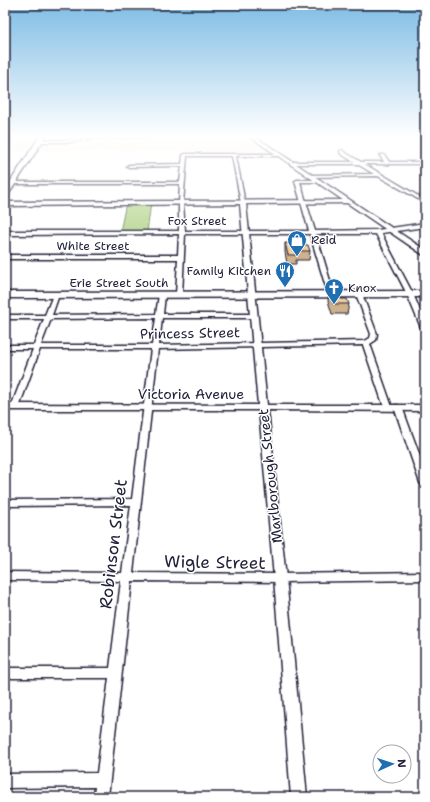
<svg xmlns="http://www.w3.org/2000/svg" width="430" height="802" font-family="'Shantell Sans',sans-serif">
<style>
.built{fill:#fbf1e3}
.green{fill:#b5d48d;stroke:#6c7b64}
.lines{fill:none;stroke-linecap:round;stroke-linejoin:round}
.minor-casing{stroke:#22223b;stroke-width:3}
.tertiary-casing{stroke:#22223b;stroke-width:3}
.secondary-casing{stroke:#22223b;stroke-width:3}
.minor{fill:#fff;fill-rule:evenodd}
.tertiary{fill:#fff;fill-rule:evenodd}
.secondary{fill:#fff;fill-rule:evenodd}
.wall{fill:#cfb28b;stroke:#22223b}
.building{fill:#f1cfa2;stroke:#22223b}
.labels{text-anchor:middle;stroke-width:3;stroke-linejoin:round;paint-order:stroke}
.far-street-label{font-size:12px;fill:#22223b;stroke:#fff}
.far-poi-label{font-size:12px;fill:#22223b;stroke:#fff;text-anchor:start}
.street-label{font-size:14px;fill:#22223b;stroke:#fff}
.near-street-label{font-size:17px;fill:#22223b;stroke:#fff}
</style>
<rect width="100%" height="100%" fill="#fff"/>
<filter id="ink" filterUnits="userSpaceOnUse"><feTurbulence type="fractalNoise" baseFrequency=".025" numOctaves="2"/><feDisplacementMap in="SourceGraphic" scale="8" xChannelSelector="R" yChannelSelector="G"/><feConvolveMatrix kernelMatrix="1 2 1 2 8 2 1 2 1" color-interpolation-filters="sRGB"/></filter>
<g filter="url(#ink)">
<path class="built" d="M5 136H37L27 151 5 152Z
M46 136H248L269 151H36Z"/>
<path class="green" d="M126 203H151L147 232H120Z"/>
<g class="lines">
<g class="minor-casing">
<path id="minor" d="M93 136H147L145 137 93 138 71 142H40L38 141 40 140H71Z
M342 150 344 152 425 200V203L378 176 308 177V176L310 175 374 174 341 154 340 151Z
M185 154H279L281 155 279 156H236L245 203 243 204 241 203 232 156H187L183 203 185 231H309L295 181 297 180H317L319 181 317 182H300L315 231 378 230 425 223V227L381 233 413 294 425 322V332L422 330 407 294 376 234H316L334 294 331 296 328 294 310 234H185L182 295 179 297 176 295 178 259H5V255H178L179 234 5 235V231H179V203L180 184H13L11 183 13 182H180L182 166 129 167 127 166 129 165 182 164 183 155Z
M380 155H384L390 163V164H386L380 156Z
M359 292 362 294 377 334 376 340 370 344 392 407 391 409H388L384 407 363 345 158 349 133 573 280 574 425 572V580L280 582 132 581 108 797H94L95 787 5 788V774L97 773 109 678H5V668H110L121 581 5 580V572L122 573 131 505 5 506V500L132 499 151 349H40L19 407 15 409 11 407 33 349H5V345H34L44 319H5V315H45L53 295 56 293 59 295 52 315 156 314 159 295 162 293 165 295 163 314H254L257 316 254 318H162L159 345 365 341 370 338 371 334 356 294ZM156 318 152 345H41L51 319Z
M395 405H398L402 407 425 470V486L422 485 420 483 394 407Z"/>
</g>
<g class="tertiary-casing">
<path id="tertiary" d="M290 162H425V164H290Z
M347 200 349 201V203L246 204 267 405H425V411L268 410 286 578 307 797H291L274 578 259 410H5V404L258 405 240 204 5 206V202Z"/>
</g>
<g class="secondary-casing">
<path id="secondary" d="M40 136H46L8 195 5 197V190Z
M249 136H254L425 250V256Z
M425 291V297L5 298V292Z"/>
</g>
<use href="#minor" class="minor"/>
<use href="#tertiary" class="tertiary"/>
<use href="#secondary" class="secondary"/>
</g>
<path class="wall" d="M285 243 310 251 309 260H296V264H287L285 252Z
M329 291 349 304 347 314H332L328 301Z"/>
<path class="building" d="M285 243 308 245 310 251H296L297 255H288Z
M329 291H338L341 299H347L349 304H333Z"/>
</g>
<linearGradient id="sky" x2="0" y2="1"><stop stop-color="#7dbce4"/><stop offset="0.55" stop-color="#fff"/><stop offset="1" stop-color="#fff" stop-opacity="0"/></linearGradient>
<rect width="430" height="248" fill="url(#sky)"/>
<defs>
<g id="shop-pin" transform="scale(1)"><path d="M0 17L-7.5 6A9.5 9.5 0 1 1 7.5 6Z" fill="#1f6fb2" stroke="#fff"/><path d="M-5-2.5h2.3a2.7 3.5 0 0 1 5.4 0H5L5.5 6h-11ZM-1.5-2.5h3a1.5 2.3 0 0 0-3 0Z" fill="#fff"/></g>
<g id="restaurant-pin" transform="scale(1)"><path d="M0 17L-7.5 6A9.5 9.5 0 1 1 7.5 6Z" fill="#1f6fb2" stroke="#fff"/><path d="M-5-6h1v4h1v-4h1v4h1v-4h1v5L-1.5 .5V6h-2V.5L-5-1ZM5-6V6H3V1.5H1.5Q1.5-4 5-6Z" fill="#fff"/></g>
<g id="church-pin" transform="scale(1)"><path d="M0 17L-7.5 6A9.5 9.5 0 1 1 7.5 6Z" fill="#1f6fb2" stroke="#fff"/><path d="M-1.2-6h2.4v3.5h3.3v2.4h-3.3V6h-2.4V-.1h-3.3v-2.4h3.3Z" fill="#fff"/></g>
</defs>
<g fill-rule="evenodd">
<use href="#shop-pin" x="297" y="240"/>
<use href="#restaurant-pin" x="285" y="271"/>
<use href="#church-pin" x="334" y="288"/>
</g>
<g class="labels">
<g class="far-street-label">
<text x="197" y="225">Fox Street</text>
<text x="93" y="250">White Street</text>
<text x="119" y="287">Erie Street South</text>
</g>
<g class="far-poi-label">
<text x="311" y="244">Reid</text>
<text x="271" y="275" text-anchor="end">Family Kitchen</text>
<text x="348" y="292">Knox</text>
</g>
<g class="street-label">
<text transform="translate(190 333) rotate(-1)" y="5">Princess Street</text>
<text x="191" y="399">Victoria Avenue</text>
<text transform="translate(270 476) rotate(-96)" y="5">Marlborough Street</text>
</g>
<g class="near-street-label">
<text transform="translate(113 544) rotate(-83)" y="6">Robinson Street</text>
<text transform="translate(215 562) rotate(1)" y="6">Wigle Street</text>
</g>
</g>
<rect width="430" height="802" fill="none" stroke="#fff" stroke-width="20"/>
<rect x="10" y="10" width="410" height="782" fill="none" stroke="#22223b" stroke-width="1.5" filter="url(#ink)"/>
<g transform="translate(392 764) rotate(87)"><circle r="19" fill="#ffffff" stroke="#a7a7b1"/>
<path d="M0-3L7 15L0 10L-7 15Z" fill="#1f6fb2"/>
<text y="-6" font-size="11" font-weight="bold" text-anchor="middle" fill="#22223b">N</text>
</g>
</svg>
